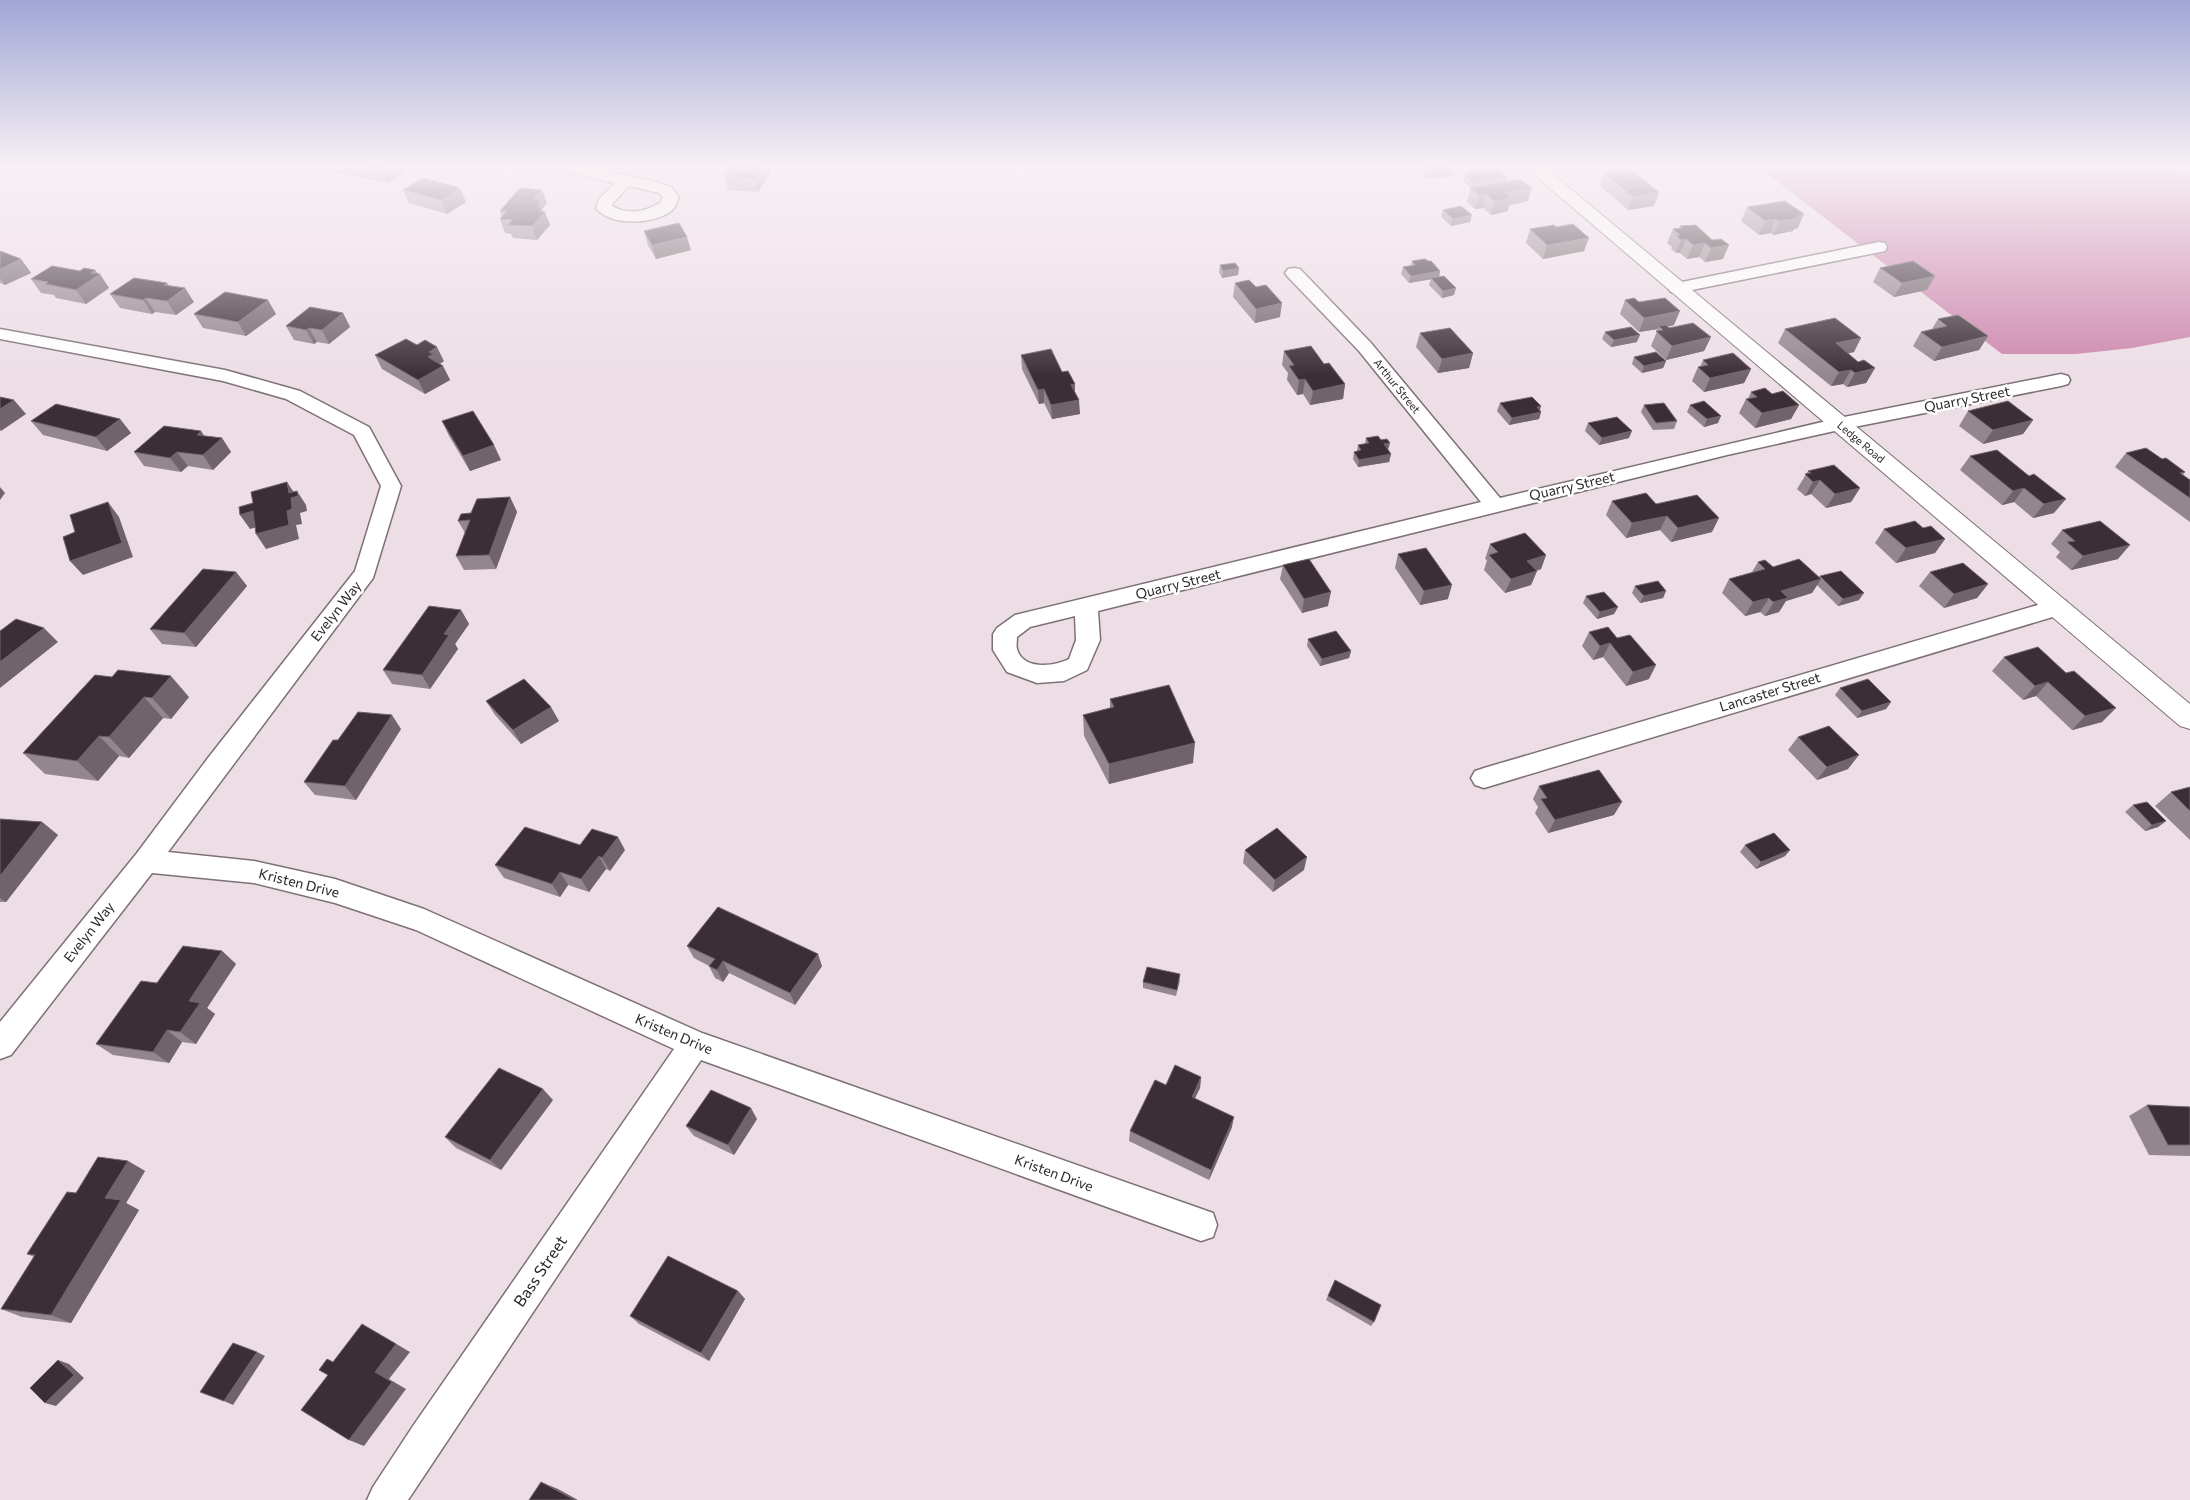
<svg xmlns="http://www.w3.org/2000/svg" width="2190" height="1500" font-family="Commissioner,sans-serif">
<style>
.forest{fill:#cd87ad}
.lines{fill:none;stroke-linecap:round;stroke-linejoin:round}
.street-casing{stroke:#7e7077;stroke-width:3}
.secondary-casing{stroke:#7e7077;stroke-width:2}
.street{fill:#fff;fill-rule:evenodd}
.secondary{fill:#fff;fill-rule:evenodd}
.wall{fill:#94868e}
.shaded-wall{fill:#70646a}
.building{fill:#3b2f35;stroke:#70646a}
.labels{text-anchor:middle;stroke-width:5;stroke-linejoin:round;paint-order:stroke}
.far-street-label{font-size:11px;fill:#2c2729;stroke:#fff}
.street-label{font-size:14px;fill:#2c2729;stroke:#fff}
.near-street-label{font-size:16px;fill:#2c2729;stroke:#fff}
</style>
<rect width="100%" height="100%" fill="#eddee6"/>
<path class="forest" d="M1758 167H2170L2190 175V337L2132 348 2076 354H2002Z"/>
<g class="lines">
<g class="street-casing">
<path id="street" d="M551 166H582L652 181 671 187 679 197C677 200 676 205 674 208 660 225 609 227 596 208L599 199 615 183 553 169ZM629 186 659 193 663 197 660 203C644 212 629 215 612 206L613 203Z
M1879 242 1885 243 1887 247 1885 251 1677 293 1671 292 1668 288 1671 284 1677 283Z
M1294 268 1300 269 1371 343 1500 498 1839 418 2061 374 2068 376 2070 380 2068 384 2061 386 1839 430 1727 455 1098 611 1100 640 1087 670 1064 681 1037 683 1007 672 993 650V634L997 628 1015 615 1481 502 1359 351 1288 277 1285 273 1288 269ZM1075 616 1076 640 1069 659C1055 666 1023 671 1017 649 1016 646 1017 641 1017 637L1030 627Z
M0 329 225 370 300 391 369 427 401 486 373 578 168 852 254 861 335 879 424 909 702 1033 1213 1213 1217 1225 1213 1237 1201 1241 701 1060 408 1500H367L373 1487 413 1426 674 1049 416 930 335 903 254 883 152 873 11 1055 0 1059V1022L137 853 208 758 355 571 381 486 354 435 286 399 223 381 0 339Z
M2058 599 2066 601 2069 607 2066 613 1484 788 1475 785 1471 778 1475 771 1484 768Z"/>
</g>
<g class="secondary-casing">
<path id="secondary" d="M1524 166H1543L2190 704V729L2180 726Z"/>
</g>
<use href="#street" class="street"/>
<use href="#secondary" class="secondary"/>
</g>
<path class="wall" d="M333 166H401L404 173 388 183 336 173Z
M728 166H768L770 173 758 192 728 190 724 172Z
M1424 167 1452 176 1427 179 1422 174Z
M1468 171 1505 182 1528 201 1509 205 1508 211 1491 215 1483 208 1475 209 1467 202 1471 188 1463 181 1465 175 1467 174Z
M1604 173 1659 192 1654 206 1628 210 1600 186Z
M403 190 466 202 447 214 409 203Z
M542 190 547 203 542 209 550 225 537 240 513 238 511 234 505 233 500 219 502 217 500 211Z
M1747 207 1798 228 1794 229 1793 231 1773 235 1770 233 1759 235 1741 221Z
M1443 210 1470 222 1451 226 1441 217Z
M1696 225 1723 259 1705 262 1699 257 1687 259 1680 253H1676L1671 249 1672 247 1667 243 1673 229 1679 228 1680 226Z
M1530 229 1584 251 1543 259 1526 243Z
M644 231 691 250 656 259 648 245Z
M0 251 21 259 31 273 5 285 0 283Z
M1412 261H1428L1440 271 1439 277 1454 295 1442 298 1429 285 1431 279 1409 283 1401 274 1403 267 1411 266Z
M1220 265 1239 268 1238 275 1222 278 1219 272Z
M1880 268 1935 276 1927 290 1894 297 1873 282Z
M95 270 109 288 86 304 56 298 54 295 41 293 31 279 80 271Z
M1235 283 1280 317 1255 323 1233 297Z
M168 285 194 302 176 315 155 312 152 314 120 308 110 294Z
M1625 300 1639 302 1674 325 1668 327 1669 328 1711 337 1704 351 1666 360 1651 346 1658 329 1639 332 1620 314Z
M343 313 350 327 329 344 317 342 314 344 294 340 286 326Z
M194 314H276L246 336 203 328Z
M1938 319 1988 336 1979 350 1934 361 1913 346 1921 332 1932 329Z
M1785 329 1854 352 1848 353 1858 362 1875 368 1866 383 1847 387 1843 384 1831 386 1778 343Z
M1605 332 1637 342 1611 347 1602 339Z
M1420 333 1473 353 1469 368 1438 373 1416 347Z
M1284 351 1324 364 1345 384 1343 399 1310 405 1303 394 1297 395 1287 380 1288 373 1282 365Z
M375 355 444 361 440 364 443 366 450 380 425 394 382 369Z
M1021 355 1062 372 1075 392 1080 414 1052 419 1044 403 1039 404 1022 369Z
M1634 357 1666 361 1663 368 1642 373 1632 364Z
M1703 360 1751 369 1744 383 1704 392 1692 381 1698 367H1700Z
M1751 392 1772 394 1799 405 1791 419 1755 428 1739 413 1746 399H1748Z
M1500 403 1541 406 1540 410 1541 412 1539 419 1509 425 1497 411Z
M1644 405 1677 421 1674 429 1653 430 1641 412Z
M1690 405 1718 423 1704 427 1687 412Z
M1968 411 2033 420 2023 434 1983 444 1959 426Z
M120 419 131 433 107 451 43 435 31 421Z
M442 421 501 460 470 471 449 436Z
M1588 423 1629 438 1599 445 1585 431Z
M201 431 204 436 222 438 231 452 213 470 188 466 181 472 144 466 134 452Z
M1366 438 1388 451 1391 454 1389 462 1358 467 1353 459 1354 452 1357 451 1358 445 1365 444Z
M1997 450 2054 513 2033 518 2014 502 2002 505 1960 470 1970 456Z
M2126 453 2162 459 2185 472 2183 475 2190 480V522L2115 467Z
M1808 471 1860 488 1851 502 1826 508 1811 494 1805 496 1797 489Z
M510 497 517 512 496 569 464 570 456 556 465 533 458 521 471 513Z
M1612 501 1656 504 1712 532 1671 542 1660 530 1626 538 1606 515Z
M1923 528 1945 539 1935 553 1896 563 1875 543 1884 529Z
M2062 530 2118 559 2071 570 2056 557 2060 552 2051 544Z
M1490 544 1546 555 1541 569 1537 571 1531 585 1505 593 1484 570 1487 560 1485 559Z
M1398 554 1448 599 1420 605 1395 568Z
M1758 562 1773 567 1819 577 1820 576 1859 600 1838 606 1817 585 1812 593 1786 601 1779 612 1765 616 1760 612 1745 616 1722 593 1729 579 1752 572Z
M1283 565 1328 606 1302 613 1280 579Z
M236 572 247 586 196 647 162 644 150 629Z
M1930 572 1988 584 1977 598 1944 608 1919 586Z
M1635 586 1666 591 1663 598 1640 603 1632 593Z
M1586 596 1618 607 1614 614 1597 619 1583 603Z
M461 610 469 624 455 644 458 649 430 689 392 684 383 670Z
M1589 632 1617 638 1649 679 1626 686 1603 657 1593 660 1582 646Z
M1308 639 1351 651 1349 658 1320 666 1307 646Z
M2004 657 2066 673 2102 722 2072 730 2036 696 2023 700 1992 671Z
M95 675 189 697 171 719 163 718 129 758 119 756 98 781 45 774 23 753Z
M1840 688 1891 702 1886 709 1857 718 1835 695Z
M1110 699 1193 763 1109 784 1084 736 1083 715 1110 708Z
M486 701 559 721 521 744 495 715Z
M401 729 356 800 315 795 304 782 338 740Z
M1798 737 1848 769 1817 780 1788 750Z
M1539 786 1614 815 1548 833 1535 813 1538 807 1533 799Z
M2190 787V840L2155 806 2171 792Z
M2133 805 2166 821 2158 827 2145 831 2125 812Z
M0 819 42 822 58 835 6 902H0Z
M580 845 625 850 610 871 606 869 589 892 568 885 560 897 504 878 495 865Z
M1745 845 1790 850 1785 856 1756 869 1740 852Z
M1245 850 1304 870 1273 892 1243 863Z
M687 946 822 966 795 1005 729 973 723 982 715 978 709 966 694 958Z
M222 951 236 964 207 1008 215 1014 196 1044 182 1042 169 1063 113 1055 96 1044 157 983Z
M1180 980 1176 996 1143 988V982Z
M1201 1077 1200 1088 1195 1098 1232 1127 1209 1180 1129 1141 1130 1131 1166 1085Z
M553 1100 501 1170 456 1148 445 1137Z
M2147 1105 2190 1107V1156L2149 1155 2129 1116Z
M757 1119 734 1155 694 1136 686 1126Z
M128 1161 145 1171 126 1203 139 1210 71 1323 22 1317 1 1309 34 1257 27 1254 76 1193Z
M1335 1280 1374 1322 1371 1326 1326 1300Z
M738 1291 745 1299 709 1361 639 1324 630 1316Z"/>
<path class="shaded-wall" d="M387 166H401L404 173 388 183 382 170Z
M763 166H768L770 173 758 192 755 179Z
M1454 169 1452 176 1427 179 1428 172Z
M1507 177 1505 183 1471 189 1473 182Z
M460 188 466 202 447 214 441 200Z
M1532 188 1528 201 1509 205 1508 211 1491 215 1494 201 1506 193Z
M542 190 547 203 542 209 544 213 545 212 550 225 537 240 532 226 534 199Z
M1659 192 1654 206 1628 210 1633 197Z
M1486 194 1483 208 1475 209 1479 196Z
M1804 214 1798 228 1794 229 1793 231 1773 235 1779 221Z
M1472 215 1470 222 1451 226 1453 219Z
M1776 219 1770 233 1759 235 1765 221Z
M687 237 691 250 656 259 652 245Z
M1589 238 1584 251 1543 259 1547 245Z
M1686 239 1680 253H1676L1681 240Z
M1705 243 1699 257 1687 259 1693 245Z
M1729 245 1723 259 1705 262 1711 248Z
M21 259 31 273 5 285 0 278V269Z
M1239 268 1238 275 1222 278 1223 271Z
M95 270 99 275 100 274 109 288 86 304 76 290 91 273Z
M1440 271 1439 278 1409 283 1411 276Z
M1935 276 1927 290 1894 297 1902 283Z
M167 283 175 296 185 288 194 302 176 315 167 301 164 285Z
M1456 288 1454 295 1442 298 1443 291Z
M146 298 155 312 152 314 143 300Z
M268 300 276 314 246 336 238 322Z
M1282 303 1280 317 1255 323 1256 309Z
M1680 311 1674 325 1660 328 1659 326 1658 329 1639 332 1644 318Z
M343 313 350 327 329 344 322 330Z
M309 328 317 342 314 344 306 330Z
M1640 335 1637 342 1611 347 1614 340Z
M1988 336 1979 350 1934 361 1942 347Z
M1711 337 1704 351 1666 360 1672 346Z
M1861 338 1854 352 1828 358 1836 343Z
M437 347 444 361 438 365 443 366 450 380 425 394 418 380 428 357 429 352Z
M1473 353 1469 368 1438 373 1442 359Z
M1666 361 1663 368 1642 373 1644 366Z
M1875 368 1866 383 1847 387 1855 373Z
M1751 369 1744 383 1704 392 1710 378Z
M1851 370 1843 384 1831 386 1839 372Z
M1305 379 1303 394 1297 395 1299 380Z
M1075 384V399L1071 385Z
M1345 384 1343 399 1310 405 1313 391Z
M1044 389V403L1039 404 1038 390Z
M14 400 26 414 1 431 0 430V409Z
M1079 400 1080 414 1052 419 1051 405Z
M1799 405 1791 419 1755 428 1762 413Z
M1541 406 1539 412H1541L1539 419 1509 425 1512 418 1537 407Z
M1721 416 1718 423 1704 427 1707 419Z
M120 419 131 433 107 451 96 437Z
M2033 420 2023 434 1983 444 1993 430Z
M201 431 211 446 197 435Z
M1632 431 1629 438 1599 445 1602 438Z
M222 438 231 452 213 470 203 455Z
M1390 443 1388 450 1384 444Z
M494 445 501 460 470 471 463 456Z
M177 452 188 466 181 472 170 458Z
M1391 454 1389 462 1358 467 1359 460Z
M1820 480 1811 494 1805 496 1813 482Z
M287 482 297 497V491L306 505 307 511 300 513 302 524 296 525 299 539 266 549 256 534 287 511 289 493Z
M0 487 5 493 0 500Z
M1860 488 1851 502 1826 508 1835 494Z
M2024 488 2014 502 2002 505 2013 491Z
M510 497 517 512 496 569 489 555Z
M2066 499 2054 513 2033 518 2044 504Z
M108 502 119 517 133 557 83 575 70 561Z
M253 511 263 525 250 529 240 515Z
M1667 516 1660 530 1626 538 1632 523Z
M1719 518 1712 532 1671 542 1678 528Z
M1945 539 1935 553 1896 563 1906 548Z
M2130 545 2118 559 2071 570 2083 556Z
M1546 555 1541 569 1532 572 1537 571 1531 585 1505 593 1511 579 1527 561Z
M236 572 247 586 196 647 184 633Z
M1821 579 1812 593 1786 601 1779 612 1765 616 1781 591Z
M1988 584 1977 598 1944 608 1954 594Z
M1452 585 1448 599 1420 605 1424 591Z
M1666 591 1663 598 1640 603 1644 596Z
M1331 592 1328 606 1302 613 1304 599Z
M1864 593 1859 600 1838 606 1843 599Z
M1769 598 1760 612 1745 616 1753 602Z
M1618 607 1614 614 1597 619 1600 612Z
M461 610 469 624 455 644 458 649 430 689 422 675 444 634Z
M44 628 58 642 0 688V662Z
M1610 643 1603 657 1593 660 1600 646Z
M1351 651 1349 658 1320 666 1322 659Z
M1656 665 1649 679 1626 686 1633 672Z
M171 676 189 697 171 719 152 698Z
M2048 682 2036 696 2023 700 2035 686Z
M144 697 163 718 129 758 109 737Z
M1891 702 1886 709 1857 718 1862 711Z
M551 707 559 721 521 744 513 730Z
M2116 708 2102 722 2072 730 2085 716Z
M392 715 401 729 356 800 345 786Z
M99 736 119 756 98 781 77 761Z
M1195 743 1193 763 1109 784V764Z
M1859 755 1848 769 1817 780 1827 767Z
M1622 802 1614 815 1548 833 1555 820Z
M2166 821 2158 827 2145 831 2152 825Z
M42 822 58 835 6 902 0 898V876Z
M618 837 625 850 610 871 602 858Z
M1790 850 1785 856 1756 869 1761 862Z
M599 856 606 869 589 892 581 879Z
M1307 857 1304 870 1273 892 1275 880Z
M560 872 568 885 560 897 552 884Z
M222 951 236 964 207 1008 215 1014 196 1044 180 1032 189 1001Z
M818 954 822 966 795 1005 790 993Z
M723 961 729 973 723 982 717 970Z
M167 1030 182 1042 169 1063 153 1052Z
M1201 1077 1200 1088 1190 1108 1192 1097Z
M543 1089 553 1100 501 1170 490 1160Z
M751 1108 757 1119 734 1155 728 1145Z
M1234 1117 1232 1127 1209 1180 1211 1170Z
M128 1161 145 1171 126 1203 139 1210 71 1323 51 1315 105 1198Z
M738 1291 745 1299 709 1361 701 1353Z
M376 1332 410 1352 389 1379 406 1389 364 1446 349 1440Z
M257 1352 265 1356 233 1405 224 1401Z
M58 1360 69 1364 84 1378 56 1406 45 1403Z
M541 1482 558 1489 578 1500H575Z"/>
<path class="building" d="M364 166H387L382 170Z
M728 166H763L755 179 725 176 728 172H724Z
M1427 166H1452L1454 169 1428 172 1424 167Z
M1496 167 1507 177 1473 182 1465 175 1471 174 1468 171Z
M1630 169 1659 192 1633 197 1604 173Z
M423 178 460 188 441 200 403 190Z
M1520 179 1532 188 1506 193 1511 198 1494 201 1486 194 1479 196 1470 188Z
M520 188 542 190 534 199 539 200 540 204 538 207H542L539 211 545 212 532 226 508 225 512 220 500 219 507 211H500Z
M1785 201 1804 214 1797 216 1799 218 1779 221 1776 219 1765 221 1747 207Z
M1461 206 1472 215 1453 219 1443 210Z
M679 223 687 237 652 245 644 231Z
M1573 224 1589 238 1547 245 1530 229 1554 225 1556 227Z
M1696 225 1712 240 1721 239 1729 245 1711 248 1705 243 1693 245 1686 239 1681 240 1677 236 1680 235 1673 229 1682 228 1680 226Z
M0 251 21 259 0 269Z
M1425 259 1428 261H1431L1440 271 1411 276 1403 267 1415 265 1412 261Z
M1913 261 1935 276 1902 283 1880 268Z
M1235 263 1239 268 1223 271 1220 265Z
M52 266 80 271 84 268 95 270 91 273 100 274 76 290 46 284 48 282 31 279Z
M1444 276 1456 288 1443 291 1431 278Z
M134 278 167 283 164 285 185 288 167 301 146 298 143 300 110 294Z
M1249 280 1256 287 1266 285 1282 303 1256 309 1235 283Z
M225 292 268 300 238 322 194 314Z
M1634 298 1639 302 1665 298 1680 311 1644 318 1625 300Z
M310 307 343 313 322 330 309 328 306 330 286 326Z
M1958 315 1988 336 1942 347 1921 332 1947 326 1938 319Z
M1835 318 1861 338 1836 343 1858 362 1864 360 1875 368 1855 373 1851 370 1839 372 1785 329Z
M1693 323 1711 337 1672 346 1656 331 1663 330 1659 326 1666 325 1669 328Z
M1631 327 1640 335 1614 340 1605 332Z
M1450 328 1473 353 1442 359 1420 333Z
M406 339 417 345 425 340 437 347 429 352 433 354 428 357 443 366 418 380 375 355Z
M1311 346 1324 364 1329 363 1345 384 1313 391 1305 379 1299 380 1289 366 1294 365 1284 351Z
M1051 349 1062 372 1068 371 1075 384 1071 385 1079 400 1051 405 1044 389 1038 390 1021 355Z
M1656 352 1666 361 1644 366 1634 357Z
M1733 353 1751 369 1710 378 1698 367 1708 365 1703 360Z
M1765 388 1772 394 1783 391 1799 405 1762 413 1746 399 1757 397 1751 392Z
M0 397 14 400 0 409Z
M1532 397 1541 406 1537 407 1541 412 1512 418 1500 403Z
M1704 401 1721 416 1707 419 1690 405Z
M2008 401 2033 420 1993 430 1968 411Z
M1664 403 1677 421 1656 423 1644 405Z
M56 404 120 419 96 437 31 421Z
M473 411 494 445 463 456 442 421Z
M1617 417 1632 431 1602 438 1588 423Z
M164 426 201 431 197 435 222 438 203 455 177 452 170 458 134 452Z
M1378 436 1381 440 1387 439 1390 443 1384 444 1391 454 1359 460 1354 452 1361 450 1358 445 1369 443 1366 438Z
M2146 448 2162 459 2166 458 2185 472 2180 473 2190 480V498L2126 453Z
M1997 450 2029 476 2034 474 2066 499 2044 504 2024 488 2013 491 1970 456Z
M1834 465 1860 488 1835 494 1820 480 1813 482 1805 474 1811 473 1808 471Z
M287 482 289 493 297 491 298 496 291 498 292 509 287 511 289 525 256 534 253 511 240 515 239 507 253 503 251 492Z
M1646 493 1656 504 1697 495 1719 518 1678 528 1667 516 1632 523 1612 501Z
M510 497 489 555 456 556 470 520 458 521 461 514 471 513 477 499Z
M108 502 122 543 70 561 63 537 75 532 70 515Z
M1915 521 1923 528 1931 526 1945 539 1906 548 1884 529Z
M2100 521 2130 545 2083 556 2067 542 2075 541 2062 530Z
M1525 533 1546 555 1527 561 1537 571 1511 579 1489 555 1498 552 1490 544Z
M1426 548 1452 585 1424 591 1398 554Z
M1309 559 1331 592 1304 599 1283 565Z
M1799 559 1821 579 1781 591 1788 598 1773 602 1769 598 1753 602 1729 579 1765 569 1758 562 1765 560 1773 567Z
M1963 563 1988 584 1954 594 1930 572Z
M203 569 236 572 184 633 150 629Z
M1841 571 1864 593 1843 599 1820 576Z
M1658 581 1666 591 1644 596 1635 586Z
M1604 592 1618 607 1600 612 1586 596Z
M429 606 461 610 444 634 449 635 422 675 383 670Z
M16 619 44 628 0 662V631Z
M1608 627 1617 638 1630 635 1656 665 1633 672 1610 643 1600 646 1589 632Z
M1336 631 1351 651 1322 659 1308 639Z
M2038 647 2066 673 2074 671 2116 708 2085 716 2048 682 2035 686 2004 657Z
M118 670 171 676 152 698 144 697 109 737 99 736 77 761 23 753 95 675 112 677Z
M524 679 551 707 513 730 486 701Z
M1868 679 1891 702 1862 711 1840 688Z
M1169 685 1195 743 1109 764 1083 715 1114 707 1110 699Z
M358 712 392 715 345 786 304 782 333 740H338Z
M1829 726 1859 755 1827 767 1798 737Z
M1599 770 1622 802 1555 820 1541 799 1547 798 1539 786Z
M2190 787V811L2171 792Z
M2147 802 2166 821 2152 825 2133 805Z
M0 819 42 822 0 876Z
M525 827 580 845 592 829 618 837 602 858 599 856 581 879 560 872 552 884 495 865Z
M1277 828 1307 857 1275 880 1245 850Z
M1774 833 1790 850 1761 862 1745 845Z
M718 907 818 954 790 993 723 961 717 970 709 966 715 959 687 946Z
M183 946 222 951 189 1001 200 1003 180 1032 167 1030 153 1052 96 1044 141 981 157 983Z
M1147 967 1180 974 1177 990 1143 982Z
M1175 1065 1201 1077 1192 1097 1234 1117 1211 1170 1130 1131 1155 1080 1166 1085Z
M499 1068 543 1089 490 1160 445 1137Z
M711 1090 751 1108 728 1145 686 1126Z
M2147 1105 2190 1107V1145H2168Z
M98 1157 128 1161 105 1198 121 1200 51 1315 1 1309 35 1255 27 1254 67 1192 76 1193Z
M668 1256 738 1291 701 1353 630 1316Z
M1335 1280 1381 1305 1374 1322 1328 1296Z
M362 1324 396 1344 375 1372 392 1382 349 1440 301 1410 328 1375 319 1370 327 1359 333 1362Z
M233 1343 257 1352 224 1401 200 1392Z
M58 1360 74 1375 45 1403 30 1388Z
M541 1482 575 1500H529Z"/>
<linearGradient id="sky" x2="0" y2="1"><stop stop-color="#a1a6d5"/><stop offset="0.44" stop-color="#f7f0f4"/><stop offset="1" stop-color="#f7f0f4" stop-opacity="0"/></linearGradient>
<rect width="2190" height="377" fill="url(#sky)"/>
<g class="labels">
<g class="far-street-label">
<text transform="translate(1397 386) rotate(51)" y="4">Arthur Street</text>
<text transform="translate(1861 442) rotate(40)" y="4">Ledge Road</text>
</g>
<g class="street-label">
<text transform="translate(1967 399) rotate(-11)" y="5">Quarry Street</text>
<text transform="translate(1572 486) rotate(-13)" y="5">Quarry Street</text>
<text transform="translate(1178 584) rotate(-14)" y="5">Quarry Street</text>
<text transform="translate(336 611) rotate(-52)" y="5">Evelyn Way</text>
<text transform="translate(1770 692) rotate(-17)" y="5">Lancaster Street</text>
<text transform="translate(299 883) rotate(14)" y="5">Kristen Drive</text>
<text transform="translate(89 932) rotate(-52)" y="5">Evelyn Way</text>
<text transform="translate(674 1034) rotate(23)" y="5">Kristen Drive</text>
<text transform="translate(1054 1173) rotate(20)" y="5">Kristen Drive</text>
</g>
<g class="near-street-label">
<text transform="translate(540 1271) rotate(-56)" y="6">Bass Street</text>
</g>
</g>
</svg>
